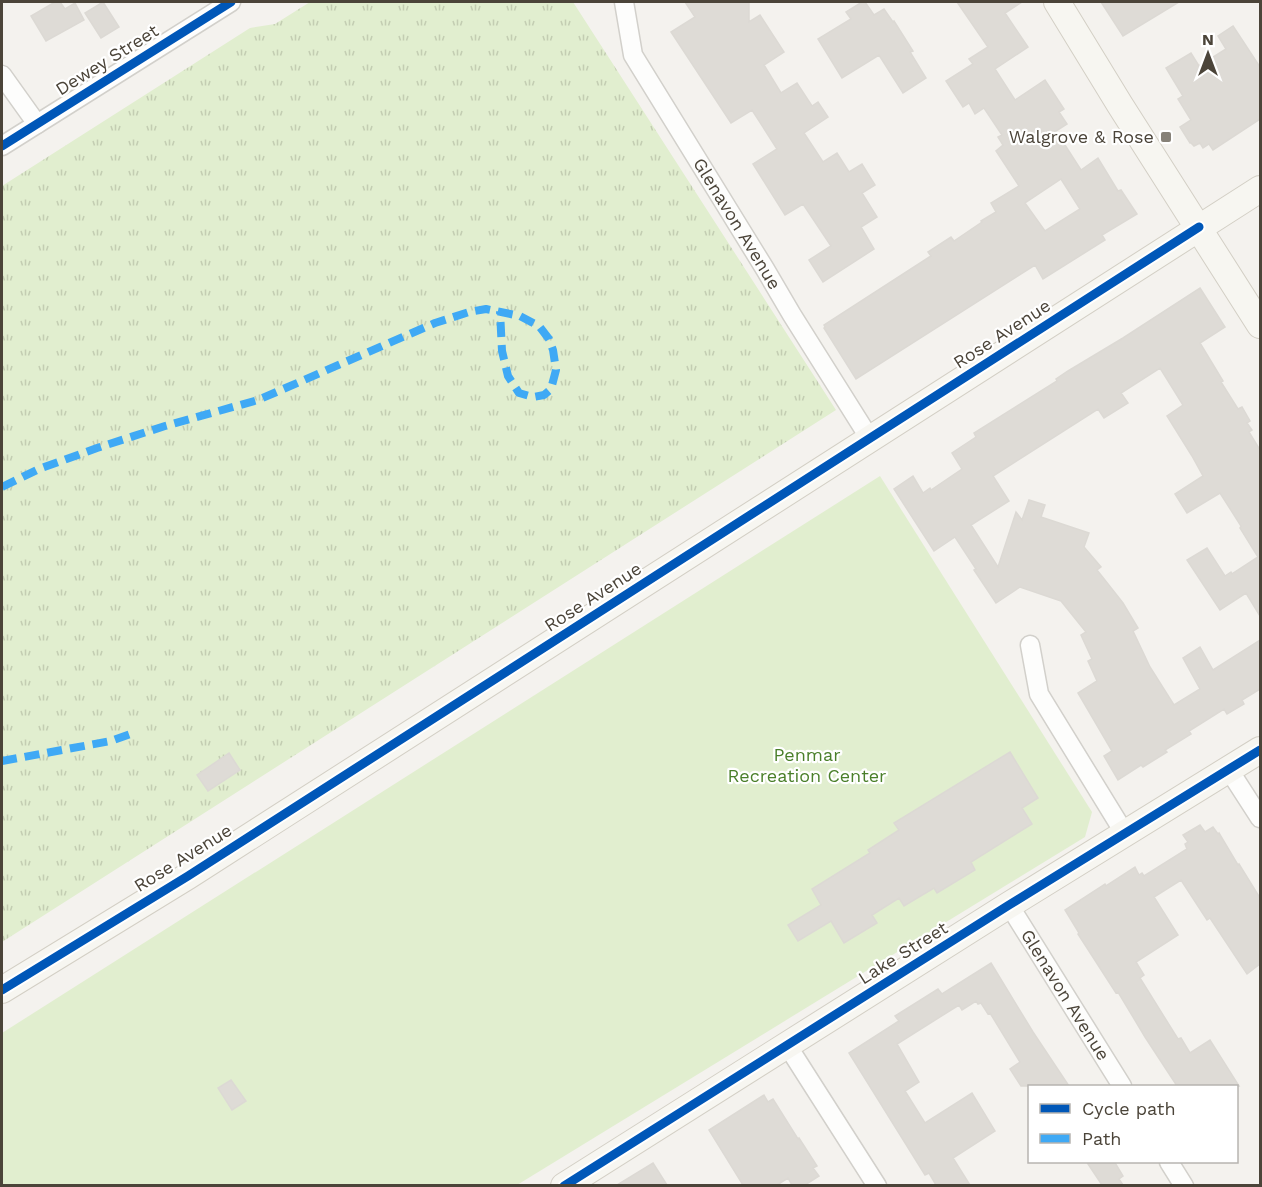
<svg xmlns="http://www.w3.org/2000/svg" width="1262" height="1187" font-family="'Work Sans',sans-serif">
<style>
.grass{fill:url(#grass-tufts)}
.park{fill:#e1eecf}
.building{fill:#dedbd6;stroke:#dcd9d4;stroke-width:1.5;fill-rule:evenodd}
.lines{fill:none;stroke-linecap:round;stroke-linejoin:round}
.street-casing{stroke:#d2d0cb;stroke-width:21}
.secondary-casing{stroke:#d3cfc5;stroke-width:28}
.street{stroke:#fdfdfc;stroke-width:18}
.secondary{stroke:#f7f6f1;stroke-width:26}
.quiet{stroke:#3fa9f5;stroke-width:8;stroke-dasharray:15 8;stroke-linecap:butt}
.cycleway-casing{stroke:#fff;stroke-width:13}
.cycleway{stroke:#0057b8;stroke-width:9}
.poi-dot{fill:#868178;stroke:#fff;stroke-width:2}
.labels{text-anchor:middle;stroke-width:4.5;stroke-linejoin:round;paint-order:stroke}
.street-label{font-size:18px;fill:#4b4439;stroke:#fff}
.poi-label{font-size:18px;fill:#4b4439;stroke:#fff;text-anchor:end}
.park-label{font-size:18px;fill:#4a7f2a;stroke:#fff}
</style>
<defs>
<pattern id="grass-tufts" width="24" height="20" patternUnits="userSpaceOnUse" patternTransform="scale(1.5)"><rect width="24" height="20" fill="#e1eecf"/><path d="M3 7l-1-3M5 7V3M7 7l1-3M15 17l-1-3M17 17v-4M19 17l1-3" fill="none" stroke="#c3cdb2"/></pattern>
</defs>
<rect width="100%" height="100%" fill="#f4f2ee"/>
<path class="grass" d="M310 2H573L836 410 2 942V186L250 28 275 24Z"/>
<path class="park" d="M880 476 1092 812 1085 837 517 1185 2 1186V1033Z"/>
<path class="building" d="M55 2H60L65 9 75 3 84 20 46 41 31 16Z
M103 2 119 27 101 38 85 13Z
M685 2H749V22L760 15 784 52 764 65 781 93 797 83 812 106 818 102 828 117 804 133 823 162 837 153 849 172 862 164 875 185 862 193 877 217 861 227 874 249 823 282 809 260 831 246 803 204 785 215 753 164 777 149 752 110 731 123 671 32 695 17Z
M862 2H865L874 15 884 9 893 22 894 21 913 51 910 52 926 78 903 93 879 55 842 78 818 39 851 19 846 12Z
M957 2H1022L1005 13 1028 47 995 69 1015 100 1045 80 1064 109 1059 112 1067 124 1056 131 1081 170 1098 158 1118 191 1121 190 1137 214 1102 235 1105 240 1043 279 1035 265 856 379 824 328 825 327 824 325 931 256 928 252 951 237 954 241 982 222 981 221 996 212 991 203 1019 186 996 151 1003 145 998 137 1002 135 984 108 975 114 969 103 963 107 946 81 973 64 969 59 988 47ZM1061 179 1080 209 1045 231 1025 203Z
M1101 2H1179L1123 36Z
M1233 26 1260 67V119L1213 150 1209 144 1203 148 1200 143 1194 146 1191 143H1190L1180 127 1191 120 1178 99 1183 96 1166 68 1191 53 1199 66 1226 49 1218 36Z
M1200 288 1225 327 1200 343 1223 381 1221 382 1238 409 1242 407 1250 421 1247 423 1252 430 1249 432 1260 450V616L1246 593 1220 610 1187 560 1207 548 1225 576 1231 572 1232 574 1258 557 1240 528 1241 526 1220 493 1187 513 1175 494 1203 476 1192 456 1167 416 1183 405 1160 368 1121 393 1128 403 1104 418 1098 409 993 476 1009 501 971 525 998 567 1016 512 1022 520 1029 500 1045 505 1041 517 1089 533 1084 547 1101 567 1097 570 1123 603 1138 628 1133 631 1150 667 1174 705 1200 689 1183 658 1200 647 1213 670 1260 640V689L1242 700 1244 704 1227 714 1224 709 1189 731 1191 734 1165 750 1167 752 1143 767 1141 765 1118 780 1104 756 1112 751 1078 693 1097 681 1088 661 1092 659 1081 635 1086 632 1061 601 1020 587 996 603 974 570 976 569 955 537 934 551 894 489 913 476 923 493 930 488 931 490 962 469 952 453 976 437 974 433 1057 381 1056 379 1068 371 1123 338Z
M1010 752 1038 798 1022 808 1032 824 971 862 975 870 937 893 934 888 904 906 899 898 872 915 877 923 844 943 831 921 798 941 788 925 821 905 812 889 870 853 868 850 899 830 894 823Z
M229 753 240 770 208 791 197 775Z
M1200 825 1205 832 1213 827 1218 834 1219 833 1238 865 1239 864 1260 898V964L1247 974 1210 918 1207 920 1181 880 1154 897 1178 935 1136 962 1144 975 1140 978 1178 1039 1181 1038 1190 1053 1210 1040 1239 1086H1177L1145 1037 1118 992 1116 993 1078 934 1079 933 1065 910 1105 884 1106 886 1135 867 1139 875 1142 873 1144 876 1187 849 1185 844 1188 842 1183 835Z
M991 963 1033 1032 1069 1086H1021L1010 1069 1020 1062 990 1013 988 1014 981 1003 978 1004 976 1001 962 1010 959 1005 897 1044 919 1082 905 1091 925 1123 972 1093 995 1131 953 1158 970 1185H936L929 1173 925 1175 849 1053 899 1021 895 1016 938 989 942 994Z
M231 1080 246 1101 232 1110 218 1088Z
M764 1095 768 1102 773 1099 798 1139 799 1138 817 1166 813 1168 819 1176 805 1185H792L788 1178 777 1185H743L709 1130Z
M1086 1161H1114L1123 1176 1119 1179 1123 1185H1102Z
M653 1163 667 1185H617Z"/>
<g class="lines">
<g class="street-casing">
<g id="street">
<path id="s1" d="M624 2 633 55 765 269 792 315 870 439"/>
<path d="M2 75 37 124"/>
<path d="M2 146 231 2"/>
<path d="M1030 645 1039 694 1125 834"/>
<path d="M1229 770 1260 818"/>
<path id="s2" d="M1009 905 1122 1086"/>
<path d="M787 1045 877 1186"/>
<path d="M1169 1162 1184 1186"/>
</g>
</g>
<g class="secondary-casing">
<path id="secondary" d="M1057 2 1120 105 1260 325
M2 990 188 876 1260 189
M564 1186 1009 905 1260 750"/>
</g>
<use href="#street" class="street"/>
<use href="#secondary" class="secondary"/>
<path class="quiet" d="M2 487 39 469 97 448 165 426 258 400 435 323 469 312 486 309 520 316 539 326 549 339 553 350 556 370 551 389 544 395 533 397 519 393 508 376 502 351 500 311
M2 761 111 741 136 732"/>
<g class="cycleway-casing">
<path id="cycleway" d="M2 146 231 2
M2 990 188 876 1199 227
M564 1186 1009 905 1260 750"/>
</g>
<use href="#cycleway" class="cycleway"/>
</g>
<rect class="poi-dot" x="1160" y="131" width="12" height="12" rx="3"/>
<g class="labels">
<g class="street-label">
<text transform="translate(107 60) rotate(-32)" y="6">Dewey Street</text>
<text dy="6" stroke="none"><textPath href="#s1" startOffset="252">Glenavon Avenue</textPath></text>
<text transform="translate(1002 334) rotate(-33)" y="6">Rose Avenue</text>
<text transform="translate(593 597) rotate(-33)" y="6">Rose Avenue</text>
<text transform="translate(183 858) rotate(-32)" y="6">Rose Avenue</text>
<text transform="translate(903 953) rotate(-32)" y="6">Lake Street</text>
<text dy="6" stroke="none"><textPath href="#s2" startOffset="106">Glenavon Avenue</textPath></text>
</g>
<g class="poi-label">
<text x="1154" y="143">Walgrove &amp; Rose</text>
</g>
<g class="park-label">
<text x="807" y="761">Penmar<tspan x="807" dy="21">Recreation Center</tspan></text>
</g>
</g>
<rect width="1262" height="1187" fill="none" stroke="#4b4439" stroke-width="6"/>
<rect x="1028" y="1085" width="210" height="78" fill="#ffffff" stroke="#b7b4b0" stroke-width="1.5"/>
<rect x="1040" y="1104" width="30" height="9" fill="#0057b8" stroke="#b7b4b0" stroke-width="1.5"/>
<text x="1082" y="1115" font-size="18" fill="#4b4439">Cycle path</text>
<rect x="1040" y="1134" width="30" height="9" fill="#3fa9f5" stroke="#b7b4b0" stroke-width="1.5"/>
<text x="1082" y="1145" font-size="18" fill="#4b4439">Path</text>
<g transform="translate(1208 54)" stroke="#ffffff" stroke-width="4.5" paint-order="stroke">
<path d="M0-4.5L10 22L0 15L-10 22Z" fill="#4b4439"/>
<text y="-9" font-size="16" font-weight="bold" text-anchor="middle" fill="#4b4439">N</text>
</g>
</svg>
